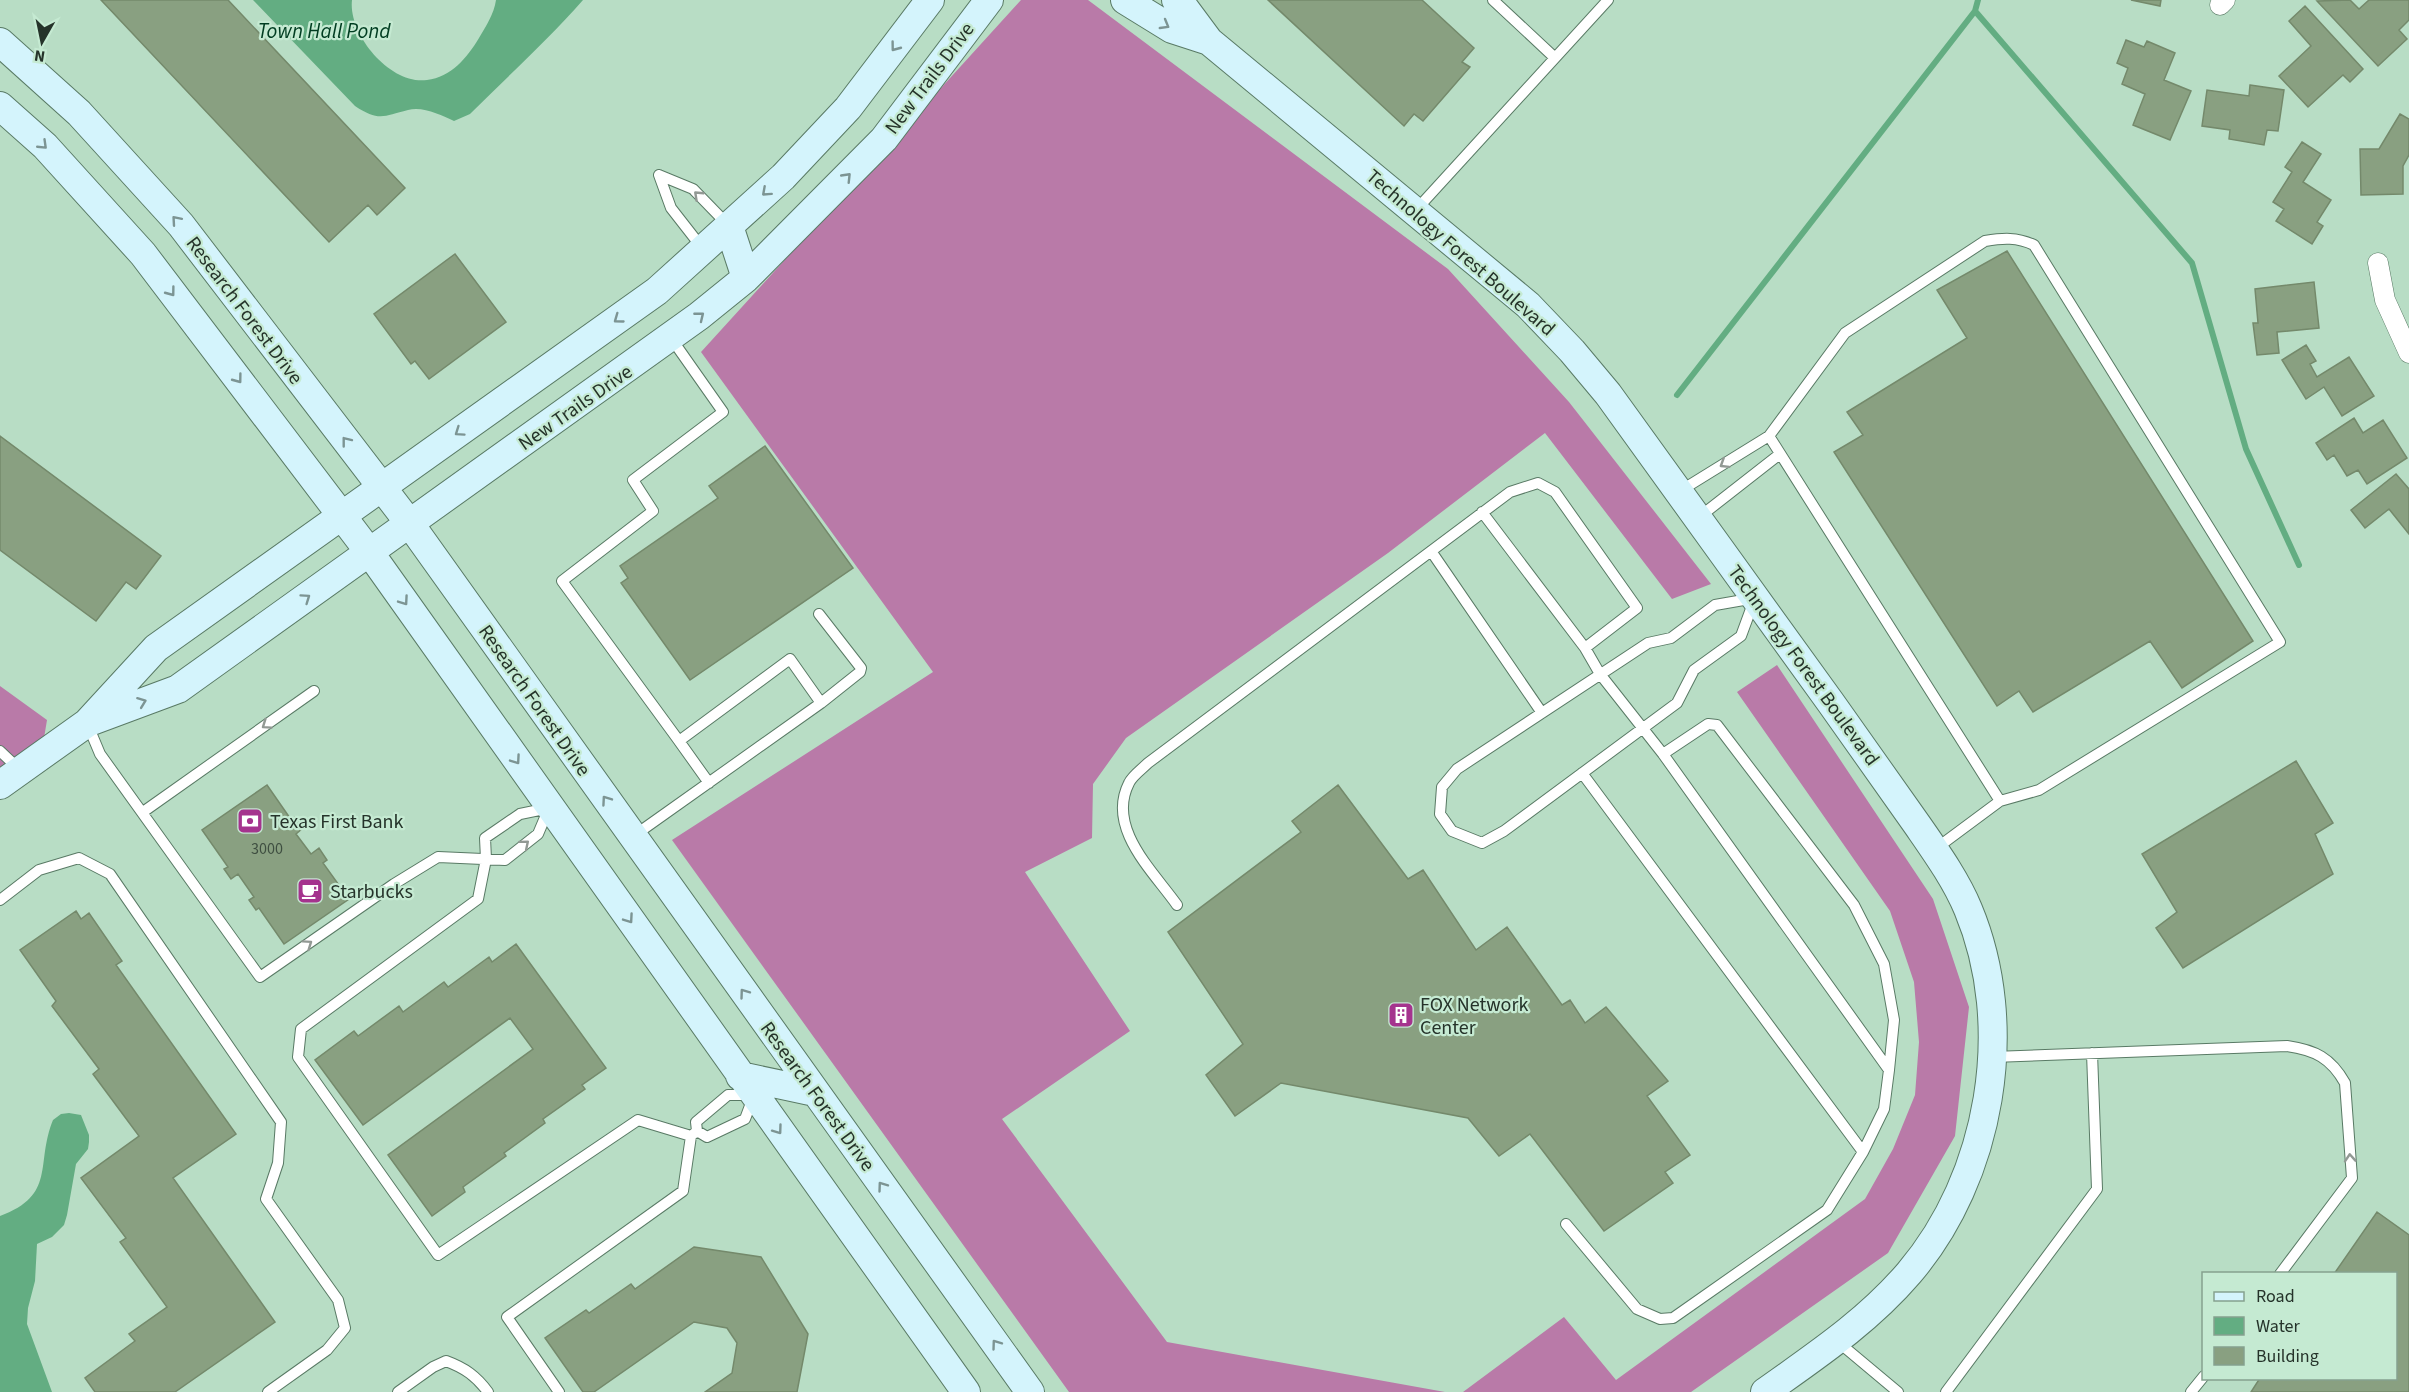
<svg xmlns="http://www.w3.org/2000/svg" width="2409" height="1392" font-family="'Source Sans 3',sans-serif">
<style>
.forest{fill:#b97aa8}
.water{fill:#63ad82}
.lines{fill:none;stroke-linecap:round;stroke-linejoin:round}
.stream{stroke:#63ad82;stroke-width:6}
.building{fill:#89a081;stroke:#74896b;stroke-width:1.5}
.lane-casing{stroke:#597a65;stroke-width:12}
.street-casing{stroke:#597a65;stroke-width:21}
.secondary-casing{stroke:#597a65;stroke-width:30}
.lane{stroke:#fff;stroke-width:10}
.street{stroke:#fff;stroke-width:20}
.secondary{stroke:#d4f4fc;stroke-width:28}
.oneway{stroke:#7c9493}
.oneway2{stroke:#929994}
.labels{text-anchor:middle;stroke-width:4.5;stroke-linejoin:round;paint-order:stroke}
.number-label{font-size:16px;fill:#3e4e40}
.street-label{font-size:20px;fill:#25332a;stroke:#c5ead2}
.poi-label{font-size:20px;fill:#25332a;stroke:#c5ead2;text-anchor:start}
.water-label{font-size:21px;font-style:italic;fill:#003d21;stroke:#c5ead2}
</style>
<rect width="100%" height="100%" fill="#b8ddc5"/>
<path class="forest" d="M1021 0H1088L1448 269 1569 402 1711 584 1672 599 1545 433 1388 553 1126 738 1093 784 1092 838 1025 872 1130 1031 1002 1119 1167 1342 1445 1392H1069L672 840 933 672 701 352Z
M1777 665 1933 899 1969 1007 1955 1136 1888 1253 1691 1392H1463L1564 1317 1616 1380 1865 1199 1893 1149 1915 1095 1919 1042 1914 982 1890 911 1737 692Z
M0 686 47 720 44 738 0 771Z"/>
<path class="water" d="M253 0H352C348 34 390 85 427 80 451 77 467 58 479 38 486 26 494 14 496 0H583C548 40 508 76 470 114L454 121C441 115 423 106 408 110 384 116 379 122 355 106Z
M69 1113 81 1115 89 1135V1142L88 1149 76 1164 67 1215 64 1225 52 1237 37 1244 35 1281 28 1308 27 1324 52 1392H0V1216C57 1195 35 1164 53 1120L61 1114Z"/>
<g class="lines">
<path class="stream" d="M1975 11 2192 263 2246 449 2299 565
M1677 395 1975 11 1978 0"/>
</g>
<path class="building" d="M101 0H228L405 188 377 215 368 205 329 242Z
M1268 0H1422L1474 48 1462 62 1470 67 1423 121 1414 114 1404 126Z
M2131 0H2161L2160 6Z
M2350 0 2359 9 2369 0H2409V20L2399 30 2407 39 2378 66 2317 1Z
M2305 6 2363 69 2350 82 2343 75 2308 107 2279 76 2311 46 2289 21Z
M2126 40 2144 47 2147 41 2175 53 2164 80 2191 91 2170 140 2133 125 2145 94 2122 84 2128 68 2117 63Z
M2250 85 2284 90 2278 131 2267 130 2264 145 2229 139 2230 130 2202 126 2207 90 2249 96Z
M2400 114 2409 119V155L2403 166V194L2361 195 2360 149H2379Z
M2302 142 2321 154 2303 182 2331 200 2317 222 2323 226 2312 244 2276 221 2284 209 2273 202 2292 172 2285 167Z
M2007 251 2253 641 2182 688 2150 641 2033 712 2019 691 1997 706 1834 452 1863 435 1847 412 1967 338 1937 290Z
M455 254 506 322 429 379 415 361 411 364 374 314Z
M2314 282 2319 328 2277 332 2279 353 2257 355 2253 323H2258L2255 289Z
M2306 345 2316 361 2310 364 2317 377 2349 357 2374 396 2342 416 2324 387 2306 399 2282 360Z
M2354 418 2363 433 2383 420 2407 458 2367 484 2358 470 2347 476 2334 455 2327 460 2316 443Z
M0 436 161 556 136 589 126 582 96 621 0 550Z
M765 446 853 568 690 680 621 583 628 578 620 566 718 498 709 486Z
M2396 474 2409 489V534L2389 509 2365 528 2351 510Z
M2296 761 2333 823 2315 834 2333 874 2183 968 2156 928 2177 912 2142 854Z
M267 785 292 821 295 817 303 828 296 834 311 854 319 848 327 860 323 863 349 899 284 944 259 908 256 910 249 900 254 897 238 874 231 879 224 869 228 867 202 830Z
M1338 785 1408 879 1423 870 1476 950 1507 927 1562 1005 1570 1000 1585 1023 1606 1007 1668 1081 1647 1096 1690 1155 1665 1172 1673 1183 1604 1231 1530 1134 1499 1156 1468 1118 1281 1083 1235 1116 1206 1075 1243 1044 1168 932 1301 832 1292 821Z
M76 911 81 919 89 913 122 961 116 965 236 1134 173 1178 275 1322 175 1392H95L85 1378 135 1341 129 1334 167 1307 120 1242 126 1238 81 1178 139 1136 93 1074 99 1069 52 1006 56 1001 20 950Z
M516 944 606 1068 582 1085 585 1089 543 1119 545 1123 504 1153 506 1156 463 1187 465 1192 432 1216 388 1155 533 1049 510 1018 363 1125 315 1060 354 1031 358 1036 399 1006 403 1012 444 982 448 987 489 957 492 962Z
M2377 1212 2409 1235V1392H2251L2260 1378H2396V1274H2334Z
M694 1247 761 1257 808 1334 797 1392H705L732 1373 737 1343 727 1328 694 1322 594 1392H583L545 1338 586 1310 589 1313 631 1284 635 1289Z"/>
<g class="lines">
<g class="lane-casing">
<path id="lane" d="M1493 0 1554 57
M659 175 693 189 728 225
M659 175 671 208 703 249
M1416 210 1608 0
M1680 491 1769 436
M1482 512 1585 648
M1698 518 1780 454
M1431 551 1542 713
M1755 598 1741 636 1694 670 1677 703 1504 831 1482 843 1452 831 1440 814 1442 787 1457 769 1648 643 1671 638 1715 605Z
M819 614 861 668 860 672 821 703
M87 723 100 754 260 977 394 884 438 857 505 860 538 834 549 808
M679 741 709 783
M0 751 20 770
M1663 754 1708 724 1717 725 1854 905 1884 964 1894 1020 1889 1070 1884 1109 1863 1152
M549 808 520 814 485 838 486 859 478 899 301 1029 298 1057 438 1255 638 1120 691 1136
M143 812 314 691
M635 835 821 703 790 659 679 741 562 581 653 511 633 480 723 412 671 338
M1934 850 2000 801 2039 790 2280 642 2034 245C2017 237 2003 238 1985 241L1845 333 1769 436 2000 801
M0 900 39 870 79 858 110 874 281 1122 278 1163 266 1199 338 1300 345 1328 327 1350 268 1392
M1177 905C1153 871 1106 828 1129 783 1132 776 1142 769 1148 763L1510 492 1538 483 1555 492 1637 608 1585 648 1600 674 1663 754 1889 1070
M1993 1057 2287 1046C2315 1050 2331 1058 2345 1083L2352 1178 2280 1274
M728 1095H754L745 1119 707 1137 697 1131 696 1122Z
M1566 1224 1637 1309 1660 1319 1673 1318 1827 1210 1863 1152 1582 773
M1837 1341 1898 1392
M398 1392 433 1367 446 1361C465 1368 476 1376 488 1392
M559 1392 507 1317 683 1191 691 1136 697 1131
M1946 1392 2097 1189 2092 1053
M2191 1392 2204 1376"/>
</g>
<g class="street-casing">
<path id="street" d="M2220 5 2225 0
M2378 263 2385 300 2409 353"/>
</g>
<g class="secondary-casing">
<path id="secondary" d="M1125 0 1172 29 1209 41
M1176 0 1186 10 1209 41 1528 305 1572 351 1608 394C1682 497 1757 600 1831 703 1860 744 1889 785 1918 826 1936 852 1956 880 1968 909 2017 1026 1991 1177 1909 1273 1868 1321 1817 1355 1765 1392
M0 42 79 113 181 225 410 524 1030 1392
M0 106 45 146 143 254 370 553 966 1392
M729 226 746 278
M92 721 178 689 699 316 746 278 884 139 989 0
M0 785 87 723 156 648 657 291 783 177 848 108 930 0
M740 1076 815 1092"/>
</g>
<use href="#lane" class="lane"/>
<use href="#street" class="street"/>
<use href="#secondary" class="secondary"/>
</g>
<defs><path id="oneway-chevron" d="M-2-3.5L2.5 0L-2 3.5" fill="none" stroke-width="1.6" stroke-linecap="round" stroke-linejoin="round" transform="scale(1.5)"/></defs>
<g class="oneway">
<use href="#oneway-chevron" transform="translate(1165 25) rotate(30)"/>
<use href="#oneway-chevron" transform="translate(895 47) rotate(127)"/>
<use href="#oneway-chevron" transform="translate(43 145) rotate(44)"/>
<use href="#oneway-chevron" transform="translate(847 177) rotate(-46)"/>
<use href="#oneway-chevron" transform="translate(766 192) rotate(138)"/>
<use href="#oneway-chevron" transform="translate(176 220) rotate(-131)"/>
<use href="#oneway-chevron" transform="translate(171 292) rotate(53)"/>
<use href="#oneway-chevron" transform="translate(700 316) rotate(-39)"/>
<use href="#oneway-chevron" transform="translate(618 319) rotate(144)"/>
<use href="#oneway-chevron" transform="translate(238 379) rotate(53)"/>
<use href="#oneway-chevron" transform="translate(459 432) rotate(145)"/>
<use href="#oneway-chevron" transform="translate(346 441) rotate(-128)"/>
<use href="#oneway-chevron" transform="translate(306 598) rotate(-35)"/>
<use href="#oneway-chevron" transform="translate(404 601) rotate(55)"/>
<use href="#oneway-chevron" transform="translate(142 702) rotate(-21)"/>
<use href="#oneway-chevron" transform="translate(516 760) rotate(55)"/>
<use href="#oneway-chevron" transform="translate(606 800) rotate(-125)"/>
<use href="#oneway-chevron" transform="translate(629 919) rotate(55)"/>
<use href="#oneway-chevron" transform="translate(744 993) rotate(-126)"/>
<use href="#oneway-chevron" transform="translate(778 1130) rotate(54)"/>
<use href="#oneway-chevron" transform="translate(882 1186) rotate(-126)"/>
<use href="#oneway-chevron" transform="translate(996 1344) rotate(-126)"/>
</g>
<g class="oneway2">
<use href="#oneway-chevron" transform="translate(698 195) rotate(-137)"/>
<use href="#oneway-chevron" transform="translate(1724 464) rotate(148)"/>
<use href="#oneway-chevron" transform="translate(266 725) rotate(145)"/>
<use href="#oneway-chevron" transform="translate(525 844) rotate(-40)"/>
<use href="#oneway-chevron" transform="translate(308 944) rotate(-35)"/>
<use href="#oneway-chevron" transform="translate(2350 1158) rotate(-94)"/>
</g>
<defs>
<g id="bank-square" transform="scale(1.35)"><rect x="-9" y="-9" width="18" height="18" rx="4" fill="#a5338e" stroke="#c5ead2"/><path d="M-6-4H6V4H-6ZM0-2.3a2.3 2.3 0 1 0 0 4.6a2.3 2.3 0 1 0 0-4.6Z" fill="#fff"/></g>
<g id="cafe-square" transform="scale(1.35)"><rect x="-9" y="-9" width="18" height="18" rx="4" fill="#a5338e" stroke="#c5ead2"/><path d="M-5.5-4.5H6V0H3Q3 3.5 0 3.5H-2.5Q-5.5 3.5-5.5 0ZM3-3.2v2h1.7v-2ZM-6 4.5H4V6H-6Z" fill="#fff"/></g>
<g id="building-square" transform="scale(1.35)"><rect x="-9" y="-9" width="18" height="18" rx="4" fill="#a5338e" stroke="#c5ead2"/><path d="M-4-6H4V6H1V3H-1V6H-4ZM-2.5-4.3h1.7v1.8h-1.7ZM.8-4.3h1.7v1.8H.8ZM-2.5-1h1.7V.8h-1.7ZM.8-1h1.7V.8H.8Z" fill="#fff"/></g>
</defs>
<g fill-rule="evenodd">
<use href="#bank-square" x="250" y="821"/>
<use href="#cafe-square" x="310" y="891"/>
<use href="#building-square" x="1401" y="1015"/>
</g>
<g class="labels">
<g class="number-label">
<text x="267" y="854">3000</text>
</g>
<g class="street-label">
<text transform="translate(929 78) rotate(-53)" y="7">New Trails Drive</text>
<text transform="translate(1461 252) rotate(41)" y="7">Technology Forest Boulevard</text>
<text transform="translate(245 310) rotate(53)" y="7">Research Forest Drive</text>
<text transform="translate(575 407) rotate(-35)" y="7">New Trails Drive</text>
<text transform="translate(1804 665) rotate(54)" y="7">Technology Forest Boulevard</text>
<text transform="translate(535 700) rotate(55)" y="7">Research Forest Drive</text>
<text transform="translate(818 1096) rotate(54)" y="7">Research Forest Drive</text>
</g>
<g class="poi-label">
<text x="270" y="828">Texas First Bank</text>
<text x="330" y="898">Starbucks</text>
<text x="1420" y="1011">FOX Network<tspan x="1420" dy="23">Center</tspan></text>
</g>
<g class="water-label">
<text x="324" y="38">Town Hall Pond</text>
</g>
</g>
<rect x="2202" y="1272" width="195" height="108" fill="#c5ead2" stroke="#85a18f" stroke-width="1.5"/>
<rect x="2214" y="1292" width="30" height="9" fill="#d4f4fc" stroke="#85a18f" stroke-width="1.5"/>
<text x="2256" y="1302" font-size="18" fill="#25332a">Road</text>
<rect x="2214" y="1317" width="30" height="18" fill="#63ad82" stroke="#85a18f" stroke-width="1.5"/>
<text x="2256" y="1332" font-size="18" fill="#25332a">Water</text>
<rect x="2214" y="1347" width="30" height="18" fill="#89a081" stroke="#85a18f" stroke-width="1.5"/>
<text x="2256" y="1362" font-size="18" fill="#25332a">Building</text>
<g transform="translate(42 42) rotate(189)" stroke="#c5ead2" stroke-width="4.5" paint-order="stroke">
<path d="M0-4.5L10 22L0 15L-10 22Z" fill="#25332a"/>
<text y="-9" font-size="16" font-weight="bold" text-anchor="middle" fill="#25332a">N</text>
</g>
</svg>
